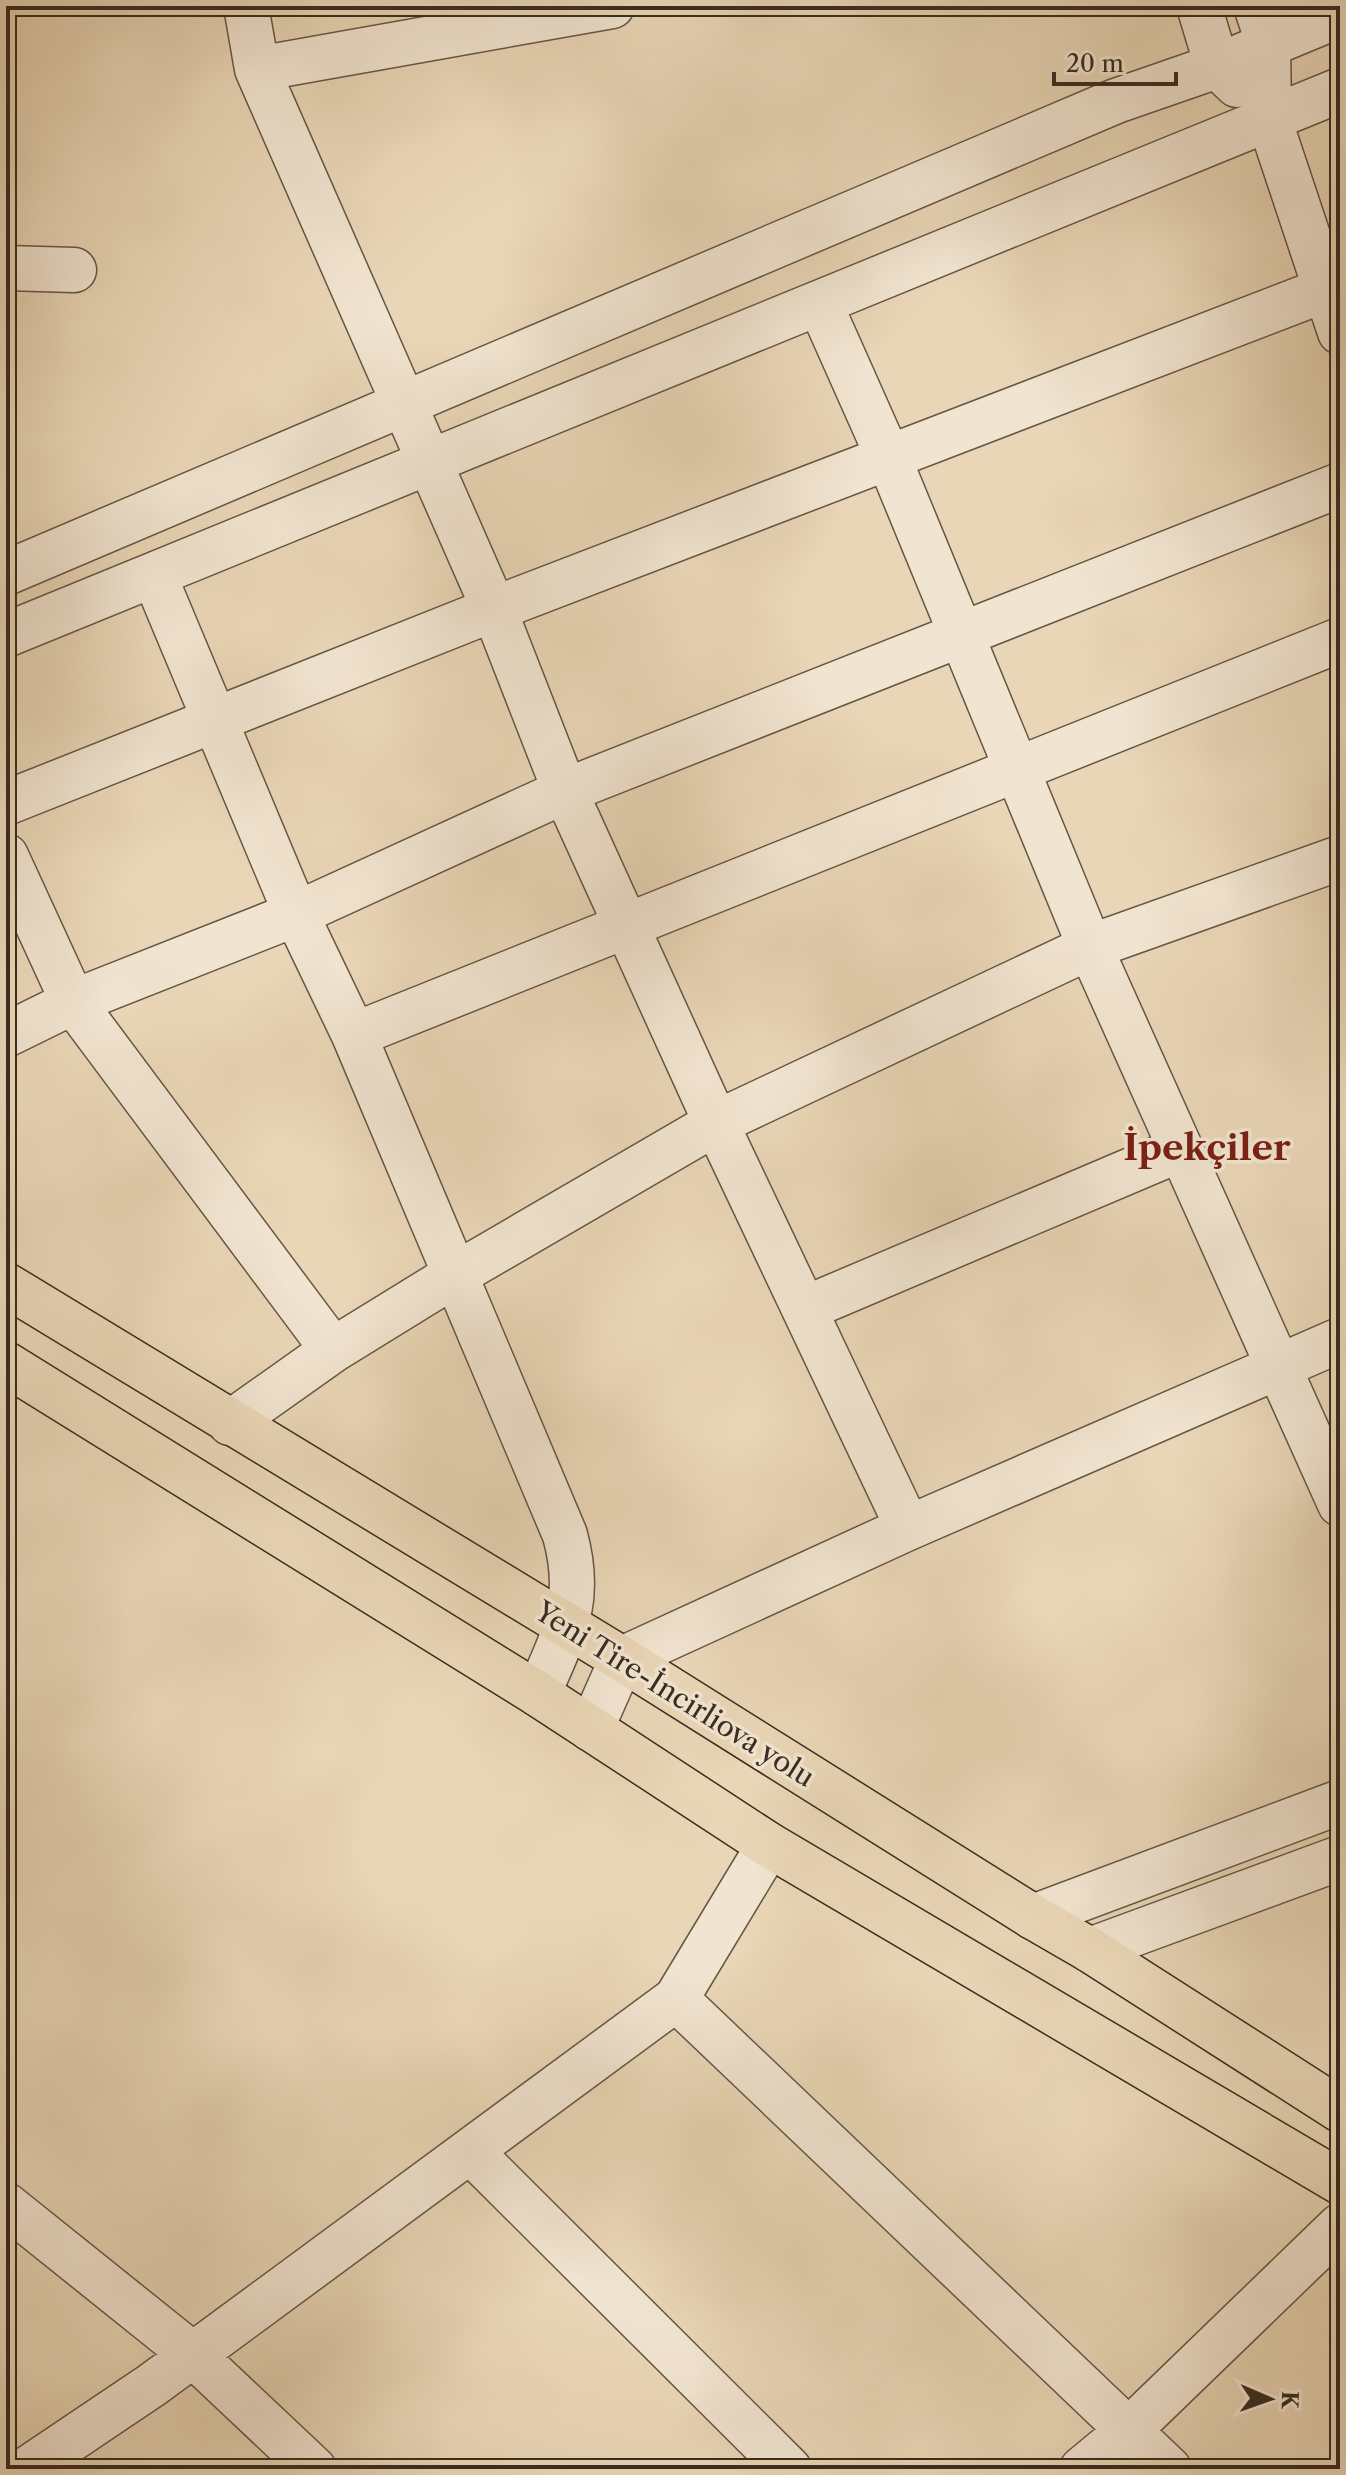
<svg xmlns="http://www.w3.org/2000/svg" width="1346" height="2475" font-family="'Libre Caslon Text',serif">
<style>
.lines{fill:none;stroke-linecap:round;stroke-linejoin:round}
.minor-casing{stroke:#655646;stroke-width:47}
.major-casing{stroke:#392c21;stroke-width:47}
.minor{stroke:#f1e4d0;stroke-width:44}
.major{stroke:#e9d6b6;stroke-width:44}
.labels{text-anchor:middle;stroke-width:7;stroke-linejoin:round;paint-order:stroke}
.street-label{font-size:28px;fill:#392c21;stroke:#f1e4d0}
.district-label{font-size:36px;font-weight:bold;fill:#7a1f14;stroke:#f1e4d0}
</style>
<rect width="100%" height="100%" fill="#e9d6b6"/>
<filter id="stains"><feTurbulence type="fractalNoise" baseFrequency=".0025" numOctaves="4"/><feColorMatrix values="0 0 0 0 .2 0 0 0 0 .09 0 0 0 0 .02 0 0 0 .5 -.17"/></filter>
<radialGradient id="worn" r=".72"><stop offset=".6" stop-color="#630" stop-opacity="0"/><stop offset="1" stop-color="#630" stop-opacity=".3"/></radialGradient>
<g class="lines">
<g class="minor-casing">
<path id="minor" d="M246 6 257 69 494 609 565 791 716 1123 908 1528
M1199 6 1217 66 1237 85
M1256 6 1268 42 1269 119 1340 332
M257 69 612 6
M6 268 74 270
M820 304 889 459 1090 947 1340 1504
M6 573 1116 101 1217 66 1340 15
M154 575 296 914 354 1035 565 1535C583 1601 564 1635 538 1694
M6 635 1340 90
M6 803 494 609 1327 289
M6 856 73 1002 333 1350
M6 1035 73 1002 296 914 565 791 1340 485
M354 1035 1340 640
M804 1309 1181 1149
M230 1423 333 1350 453 1276 716 1123 1090 947 1340 858
M591 1729 622 1659 908 1528 1340 1340
M1033 1917 1340 1802
M1090 1950 1340 1858
M676 1999 1169 2469
M470 2151 789 2469
M6 2205 193 2355 314 2469
M27 2469 152 2385 676 1999 769 1845
M1082 2469 1129 2430 1340 2226"/>
</g>
<g class="major-casing">
<path id="major" d="M6 1285 622 1659 1033 1917 1090 1950 1340 2110
M6 1364 538 1694 769 1845 1340 2182"/>
</g>
<use href="#minor" class="minor"/>
<use href="#major" class="major"/>
</g>
<g class="labels">
<g class="street-label">
<text transform="translate(675 1694) rotate(32)" y="10">Yeni Tire-İncirliova yolu</text>
</g>
<g class="district-label">
<text x="1207" y="1160">İpekçiler</text>
</g>
</g>
<rect width="1346" height="2475" fill="none" stroke="#e9d6b6" stroke-width="32"/>
<rect x="8" y="8" width="1330" height="2459" fill="none" stroke="#392c21" stroke-width="4"/>
<rect x="16" y="16" width="1314" height="2443" fill="none" stroke="#392c21" stroke-width="2"/>
<g transform="translate(1270 2399) rotate(92)" stroke="#f1e4d0" stroke-width="6" paint-order="stroke">
<path d="M0-6L14 30L0 20L-14 30Z" fill="#392c21"/>
<text y="-12" font-size="22" font-weight="bold" text-anchor="middle" fill="#392c21">K</text>
</g>
<path d="M1054 72v12h122v-12" fill="none" stroke="#392c21" stroke-width="4"/>
<text x="1066" y="72" font-size="24" fill="#392c21" stroke="#f1e4d0" stroke-width="6" paint-order="stroke">20 m</text>
<rect width="100%" height="100%" filter="url(#stains)"/>
<rect width="100%" height="100%" fill="url(#worn)"/>
</svg>
